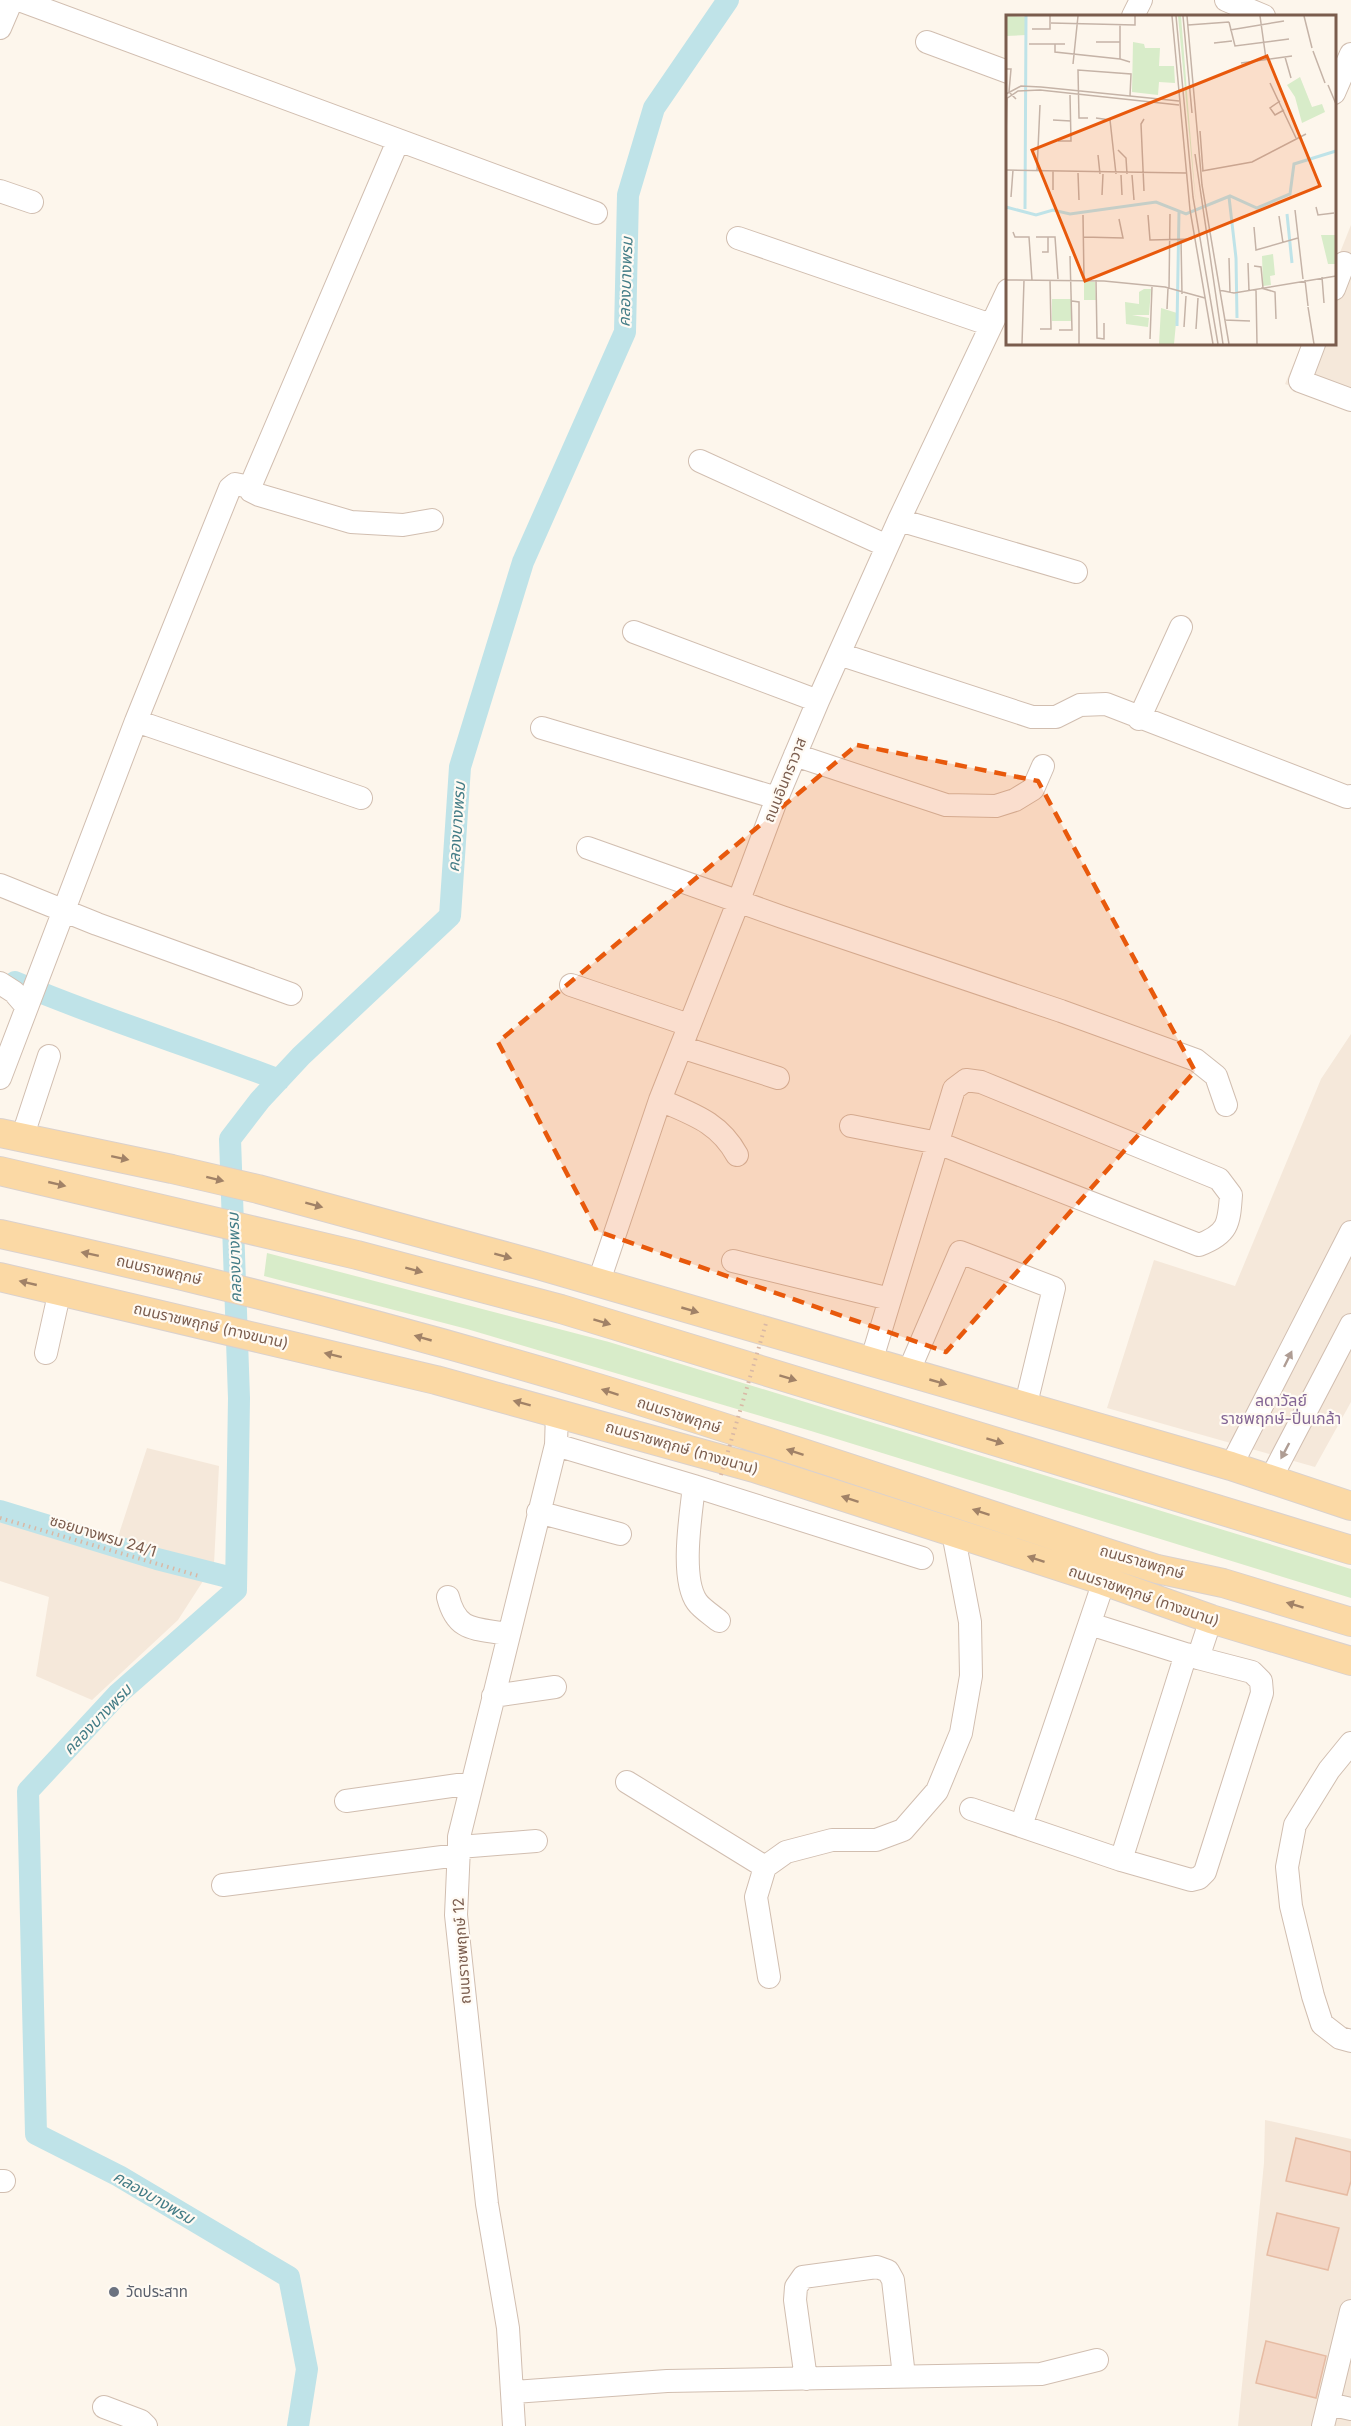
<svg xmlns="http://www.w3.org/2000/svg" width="1351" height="2426" font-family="Inter,'Noto Sans Thai',sans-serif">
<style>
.residential{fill:#f5e8da}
.green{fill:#d8ecc9}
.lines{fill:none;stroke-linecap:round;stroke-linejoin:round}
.canal{stroke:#bfe3e8;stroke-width:22}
.building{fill:#f3d5c3;stroke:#e6bba3;stroke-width:1.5}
.minor-casing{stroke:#d1beb0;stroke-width:24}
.major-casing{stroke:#dad1cd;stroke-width:30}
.path{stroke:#d9b8a5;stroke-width:4;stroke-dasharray:1.5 4.5;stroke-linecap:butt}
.minor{stroke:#fff;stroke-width:22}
.major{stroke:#fbd9a5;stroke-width:28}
.path-bridge{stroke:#d9b8a5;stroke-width:4;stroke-dasharray:1.5 4.5;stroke-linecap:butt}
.oneway{fill:#a18267}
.oneway2{fill:#af9d94}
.marked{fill:#e8590c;fill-opacity:0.2;stroke:#e8590c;stroke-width:4.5;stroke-dasharray:12 8;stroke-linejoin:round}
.worship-dot{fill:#6b7280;stroke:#fffaf3;stroke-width:2}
.labels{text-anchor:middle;stroke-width:4.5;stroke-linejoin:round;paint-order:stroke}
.street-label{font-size:15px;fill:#7a5c4d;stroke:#fffaf3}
.worship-label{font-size:15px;fill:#5b616d;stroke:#fffaf3;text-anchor:start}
.water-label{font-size:16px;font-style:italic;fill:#437c86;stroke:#fffaf3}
.neighbourhood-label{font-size:16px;fill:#846695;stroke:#fffaf3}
.inset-river{fill:none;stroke:#bfe3e8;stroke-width:3}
.inset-road{fill:none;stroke:#c5b3a7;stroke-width:1.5}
.view{fill:#e8590c;fill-opacity:0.15;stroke:#e8590c;stroke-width:3}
.inset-edge{fill:none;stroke:#7a5c4d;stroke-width:3}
</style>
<rect width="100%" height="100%" fill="#fdf6ec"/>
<path class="residential" d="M1351 225V409L1285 384 1302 344H1334L1335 265Z
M1351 1034V1402L1315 1467 1107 1408 1154 1260 1235 1286 1321 1079Z
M147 1448 219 1466 214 1564 178 1620 92 1700 36 1676 49 1597 0 1581V1507L116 1543Z
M1265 2120 1351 2139V2426H1238L1264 2163Z"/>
<path class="green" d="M267 1253 609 1342 1351 1569V1598L811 1431 467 1329 264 1276Z"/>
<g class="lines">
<path class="canal" d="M15 982C102 1019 191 1046 279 1080
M0 1511 157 1559 236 1579
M298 2426 307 2369 289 2277 119 2176 36 2134 28 1791 118 1694 236 1590 239 1398 230 1139 260 1100 301 1056 450 916 460 767 523 562 625 332 628 195 654 108 728 0"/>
</g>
<path class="building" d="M1296 2138 1351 2152V2181L1347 2195 1286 2181Z
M1277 2213 1339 2228 1328 2270 1267 2255Z
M1266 2341 1326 2356 1316 2398 1256 2383Z"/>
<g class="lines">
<g class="minor-casing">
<path id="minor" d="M19 0 596 213
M1226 0 1264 16
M1133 16 1141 0
M0 28 12 0
M927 42 1008 72
M1334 93 1351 54
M398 141 250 487 251 491 259 495 351 522 403 525 432 520
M0 191 32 202
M738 238 991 325
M1334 289 1344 263
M1314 344 1300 381 1351 400
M700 461 887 546
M899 520 1076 572
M634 632 818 701
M839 654 1032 717H1056L1080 705 1106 704 1347 797 1351 796
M1139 719 1181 627
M136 721 230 488 235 484 250 487
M542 728 777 798
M795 755 946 805 996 806 1015 800 1033 789 1043 766
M588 848 782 917 1061 1011 1196 1060 1216 1076 1226 1105
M0 885 97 924 291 994
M0 983 14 992 26 1006
M571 985 689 1025
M681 1047 778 1078
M0 1078 136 721 361 798
M660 1100C692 1114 719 1122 737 1155
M851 1126 938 1143 1199 1245C1228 1234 1229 1224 1231 1195L1219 1179 981 1082 966 1080 954 1089 871 1362
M22 1138 49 1056
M733 1261 890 1299
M598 1284 660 1100 739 900 777 798 818 701 899 520 1008 290
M46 1353 60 1290
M908 1373 960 1252 1054 1288 1025 1408
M556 1445 694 1486 922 1558
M1231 1466 1351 1232
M1270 1480 1351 1325
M694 1486C691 1514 680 1578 697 1602 702 1609 712 1615 719 1621
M538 1512 620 1534
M448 1597C457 1633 476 1628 508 1634
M1198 1658 1211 1619
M493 1696 555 1687
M1351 1743 1329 1770 1295 1825 1287 1867 1291 1906 1313 1996 1322 2024 1340 2038 1351 2041
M627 1782 765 1867
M346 1801 472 1783
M971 1809 1121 1860 1191 1880 1199 1878 1205 1872 1262 1693 1261 1681 1252 1672 1198 1658 1090 1624
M1021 1826 1104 1581
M459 1847 536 1841
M1121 1860 1186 1654
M223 1885 458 1855
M769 1977 756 1897 765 1867 786 1852 832 1840H876L903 1830 937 1791 961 1733 971 1676 970 1622 953 1533
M0 2181H4
M806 2379 795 2300 796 2287 803 2277 877 2267 888 2271 893 2280 904 2376
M514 2392 667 2381 1041 2374 1097 2360
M1329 2404 1351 2409
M104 2407 141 2421 146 2426
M514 2426 508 2328 487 2204 456 1915 459 1847V1837L556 1445 557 1412
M1323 2426 1351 2311"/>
</g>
<g class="major-casing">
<path id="major" d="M0 1133 172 1169 258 1189 538 1265 1231 1466 1351 1506
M0 1171 357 1255 561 1309 1351 1550
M0 1234C201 1278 401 1329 598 1388 785 1445 970 1509 1157 1569L1223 1583 1351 1622
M0 1277 436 1380 754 1468 1104 1581 1211 1619 1351 1661"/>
</g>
<path class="path" d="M0 1518 199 1576"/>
<use href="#minor" class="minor"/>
<use href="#major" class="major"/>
<path class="path-bridge" d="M721 1475 767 1320"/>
</g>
<defs><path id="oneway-solid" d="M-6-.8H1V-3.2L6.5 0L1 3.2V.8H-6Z" transform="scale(1.5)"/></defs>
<g class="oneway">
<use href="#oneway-solid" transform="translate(120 1158) rotate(12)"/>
<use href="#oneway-solid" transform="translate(215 1179) rotate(14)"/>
<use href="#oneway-solid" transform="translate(57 1184) rotate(13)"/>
<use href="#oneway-solid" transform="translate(314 1205) rotate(15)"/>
<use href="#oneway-solid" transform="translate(90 1254) rotate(-168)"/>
<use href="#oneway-solid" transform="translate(503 1256) rotate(15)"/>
<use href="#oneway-solid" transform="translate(414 1270) rotate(15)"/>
<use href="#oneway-solid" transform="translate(28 1283) rotate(-167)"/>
<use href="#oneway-solid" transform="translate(690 1310) rotate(16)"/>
<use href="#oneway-solid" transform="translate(602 1322) rotate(17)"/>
<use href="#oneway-solid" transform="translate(423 1338) rotate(-164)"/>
<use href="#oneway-solid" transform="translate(333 1355) rotate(-166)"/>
<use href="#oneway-solid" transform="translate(788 1378) rotate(17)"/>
<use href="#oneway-solid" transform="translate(938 1382) rotate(16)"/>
<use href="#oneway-solid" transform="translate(610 1392) rotate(-162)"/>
<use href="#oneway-solid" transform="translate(522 1403) rotate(-165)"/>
<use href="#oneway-solid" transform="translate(995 1441) rotate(17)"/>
<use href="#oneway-solid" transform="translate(795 1452) rotate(-162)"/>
<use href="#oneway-solid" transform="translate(850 1499) rotate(-162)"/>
<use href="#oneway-solid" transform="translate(981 1512) rotate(-162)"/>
<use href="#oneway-solid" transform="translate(1036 1559) rotate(-162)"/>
<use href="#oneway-solid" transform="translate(1295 1605) rotate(-163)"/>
</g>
<g class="oneway2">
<use href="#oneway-solid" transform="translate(1288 1359) rotate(-64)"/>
<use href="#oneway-solid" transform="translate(1285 1451) rotate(118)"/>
</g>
<path class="marked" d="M857 745 1038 781 1195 1071 946 1352 597 1231 498 1042Z"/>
<circle class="worship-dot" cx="114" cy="2292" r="6"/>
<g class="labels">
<g class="street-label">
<text transform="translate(785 780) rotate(-68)" y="5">ถนนอินทราวาส</text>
<text transform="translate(159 1270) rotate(13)" y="5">ถนนราชพฤกษ์</text>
<text transform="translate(211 1326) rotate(13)" y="5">ถนนราชพฤกษ์ (ทางขนาน)</text>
<text transform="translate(679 1415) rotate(18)" y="5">ถนนราชพฤกษ์</text>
<text transform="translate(682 1448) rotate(16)" y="5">ถนนราชพฤกษ์ (ทางขนาน)</text>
<text transform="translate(103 1536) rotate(17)" y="5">ซอยบางพรม 24/1</text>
<text transform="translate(1142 1562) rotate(16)" y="5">ถนนราชพฤกษ์</text>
<text transform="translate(1144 1596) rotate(19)" y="5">ถนนราชพฤกษ์ (ทางขนาน)</text>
<text transform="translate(462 1951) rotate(-94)" y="5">ถนนราชพฤกษ์ 12</text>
</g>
<g class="worship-label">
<text x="126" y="2297">วัดประสาท</text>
</g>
<g class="water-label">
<text transform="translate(625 282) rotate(-88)" y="6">คลองบางพรม</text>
<text transform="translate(456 827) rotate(-86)" y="6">คลองบางพรม</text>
<text transform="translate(234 1258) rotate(-92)" y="6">คลองบางพรม</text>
<text transform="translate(97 1719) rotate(-46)" y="6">คลองบางพรม</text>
<text transform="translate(154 2197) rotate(30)" y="6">คลองบางพรม</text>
</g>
<g class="neighbourhood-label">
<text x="1281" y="1406">ลดาวัลย์<tspan x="1281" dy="18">ราชพฤกษ์-ปิ่นเกล้า</tspan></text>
</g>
</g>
<g transform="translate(1006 15)">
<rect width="330" height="330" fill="#fdf6ec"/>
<path d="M0 1 20 2V20L0 21ZM172 1H175L190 191ZM127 27 138 29 139 33H154L153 51H168L169 68 153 67 152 80 126 77ZM294 62 306 92 316 89 319 97 296 108 289 82 281 70ZM315 220H330V249H322ZM267 239 269 260 264 261 265 270 257 271 256 241ZM78 266 89 267 90 285H78ZM138 274H145L143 300H126L143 303 142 312 120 309 119 287 133 289V277ZM46 284H65V306H46ZM155 293 171 298 168 329H153Z" fill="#d8ecc9"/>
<path class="inset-river" d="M223 182 230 243 231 303M0 192 30 200 47 195 64 199 150 187 180 199 224 181 251 193 284 179 288 149 330 136M19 194 20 1M281 199 286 248M171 311 173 197"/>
<path class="inset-road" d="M166 1 184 195 207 329M170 1 187 182 212 329M177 1 186 98M181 1 196 170 223 329M254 1 260 44M298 1 306 33M223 7 229 31 283 24M45 8 129 10V1M114 10V44L124 47M182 10 223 7M26 14H44V1M224 15 278 6M90 27H114M208 28 226 26M23 29H59M49 29V37L114 44M307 36 319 68M279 42 285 63M235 48 286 41M67 49 72 1M0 54H5L3 77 10 84M264 68 290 123M322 70 330 89M0 79 15 71 35 72 173 86M0 84 12 76 34 75 173 90M274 86 264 93 269 100 278 95M82 103H73L72 55 125 59 124 81M90 103 104 105 110 159M138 104 135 109 138 176M47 105 65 106M194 116 197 156M0 121 1 84M52 126H65L64 80M112 135 120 143 121 159M189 139 217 329M92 140 94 159M0 155 180 158M31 156 34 90M47 156V175M196 156 246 147 300 119M72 158 73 185M115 160 116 180M126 160 128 185M96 180 97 159M5 182 7 155M310 192 312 200 328 198M289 195 297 264M77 200 78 265M142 200 144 225 186 224M273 201 277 228M248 212 250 235 292 223M7 217 9 222H23L26 265M30 222H49L52 264M77 222 117 223 113 204M175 224 176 279M36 237H42V222M223 243 224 278M242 248 243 276M248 251 255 252 257 273M316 262 318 288M0 265 98 266 159 272 199 283M90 265 91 323 98 324V308M299 265 302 291M255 273 269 277 270 304M163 274 164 199M213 275 228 278 330 261M250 275 251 329M66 286 73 287V329M302 292 308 329M161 294 162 273M218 305 244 306M178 312 180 281M34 314H45L44 265M190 314 192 283M53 315H66L64 241M144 324 146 272M16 329 18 265"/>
<path class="view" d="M261 41 314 171 79 266 26 135Z"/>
<rect width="330" height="330" class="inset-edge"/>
</g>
</svg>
